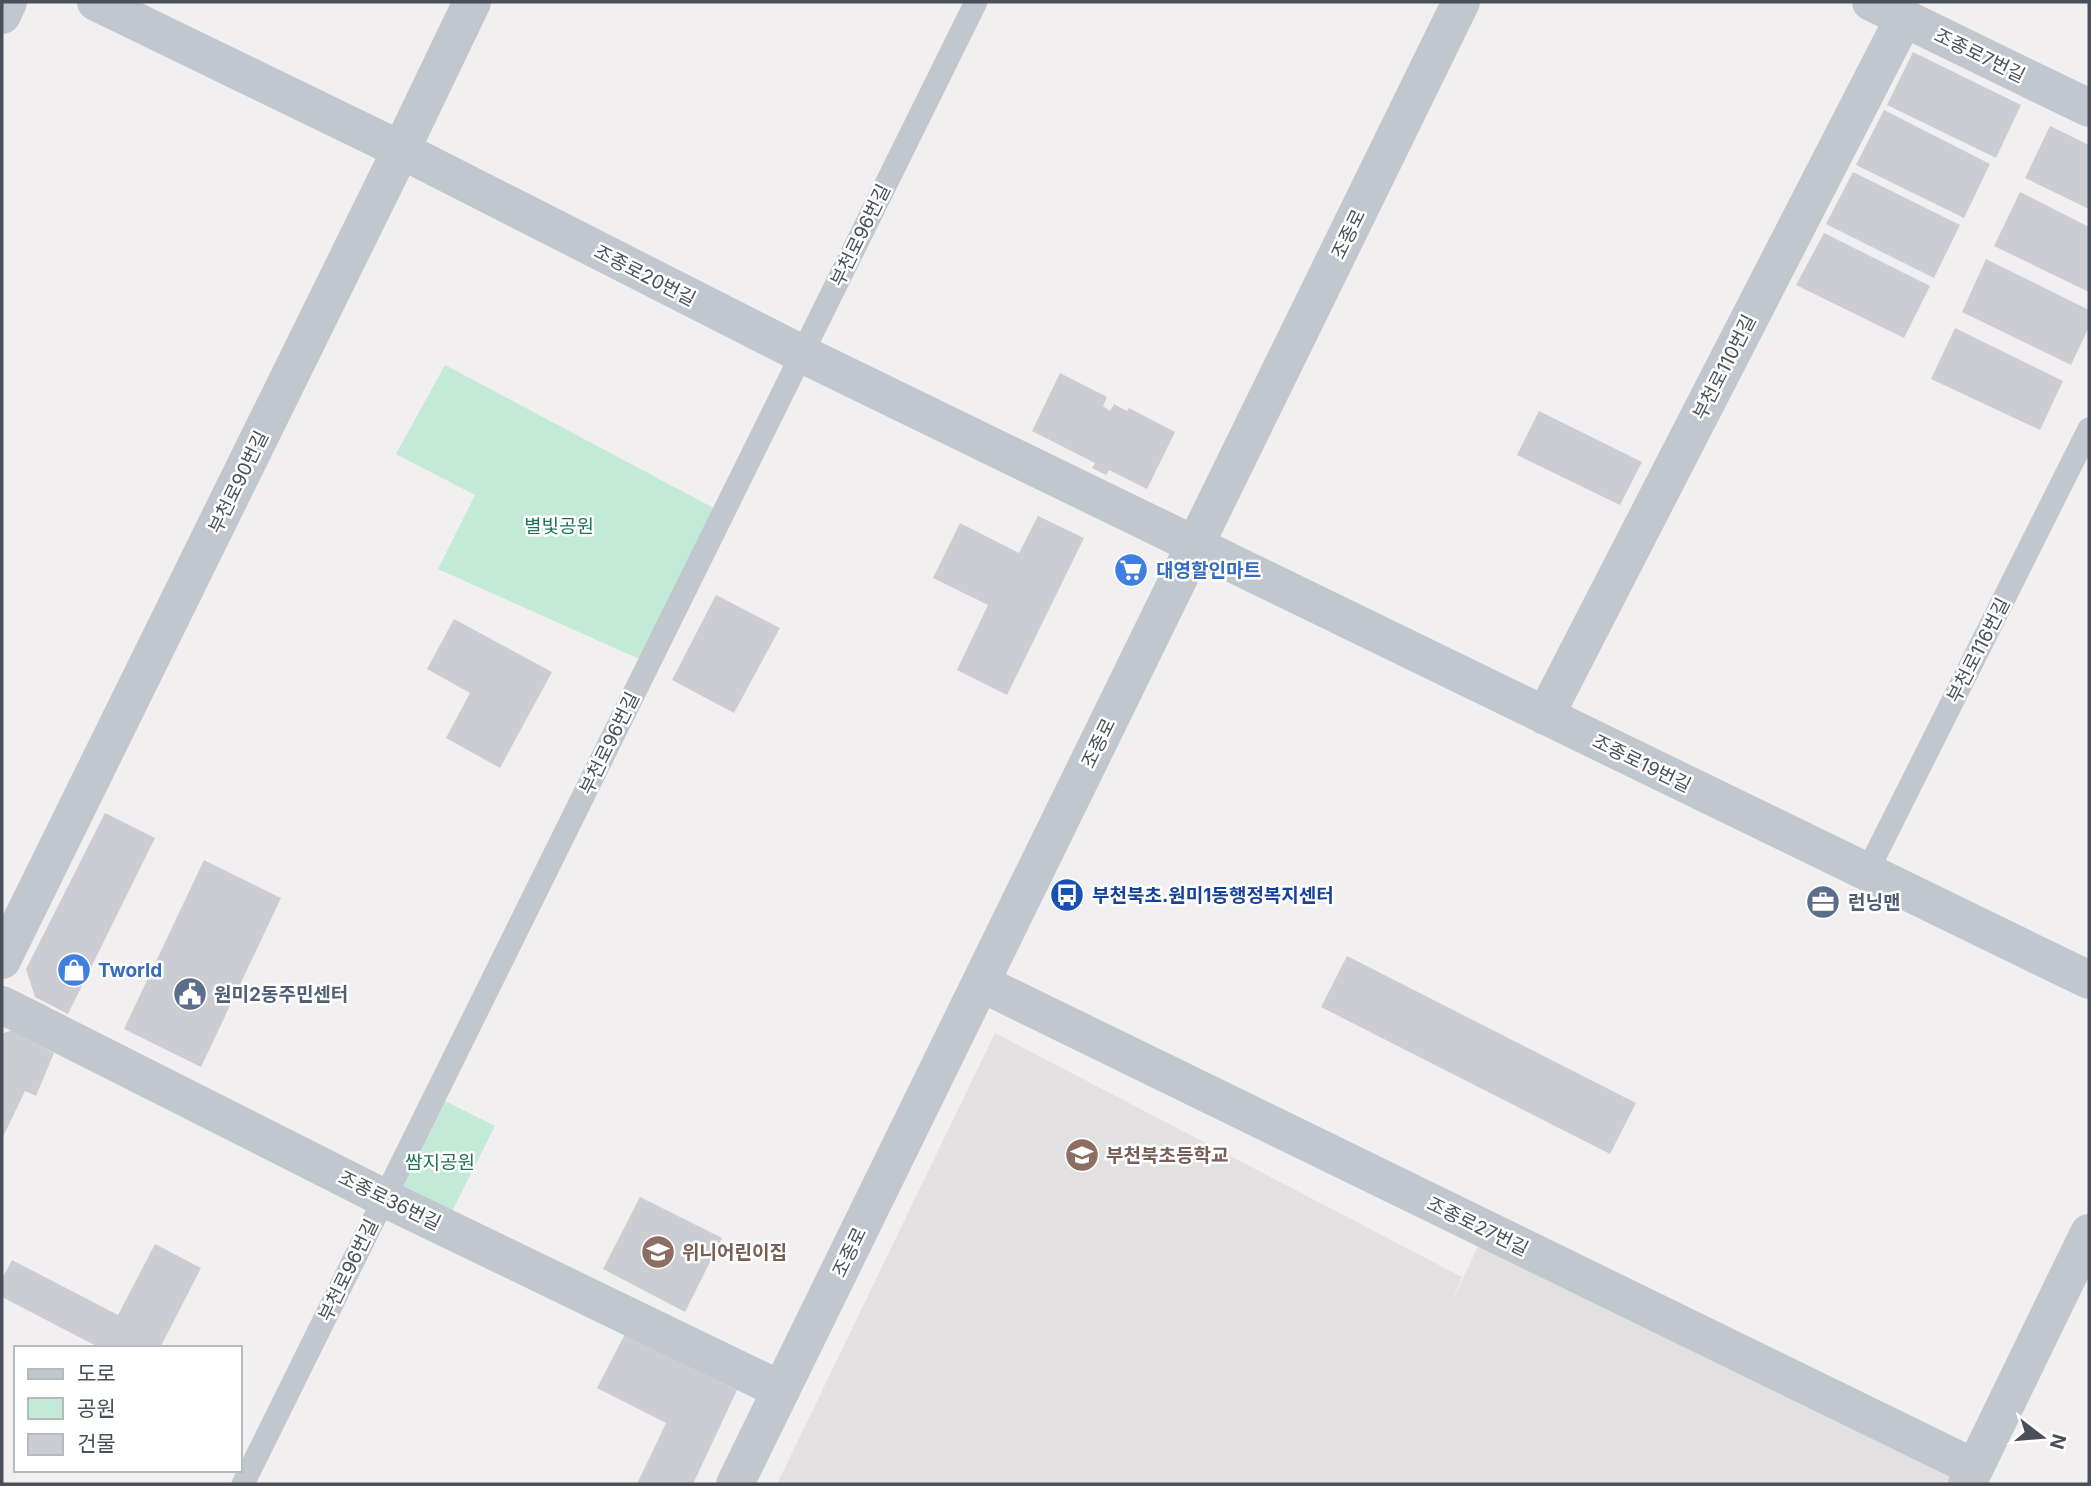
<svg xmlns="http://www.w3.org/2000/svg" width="2091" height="1486" font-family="Inter,'Noto Sans KR',sans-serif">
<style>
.education{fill:#e2e0e0}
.green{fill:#c2ead6}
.building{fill:#cccdd3}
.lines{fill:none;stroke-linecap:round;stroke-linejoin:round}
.service{stroke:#c1c7cf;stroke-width:23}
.minor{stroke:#c1c7cf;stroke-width:38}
.tertiary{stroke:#c1c7cf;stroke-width:38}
.labels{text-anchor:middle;stroke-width:5;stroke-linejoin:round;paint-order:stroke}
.street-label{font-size:19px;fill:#49505a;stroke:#fff}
.park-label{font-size:19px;fill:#227354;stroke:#fff}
.shop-label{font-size:19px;font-weight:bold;fill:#366cbe;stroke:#fff;text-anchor:start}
.transit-label{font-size:19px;font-weight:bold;fill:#164399;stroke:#fff;text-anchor:start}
.service-label{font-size:19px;font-weight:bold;fill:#4e5e75;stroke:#fff;text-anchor:start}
.education-label{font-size:19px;font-weight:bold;fill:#785e54;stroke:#fff;text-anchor:start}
</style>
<rect width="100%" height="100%" fill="#f1efef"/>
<path class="education" d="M995 1033 1462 1277 1450 1306 1486 1229 1967 1484H777Z"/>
<path class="green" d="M445 365 723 513 648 663 438 569 475 495 396 454Z
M435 1096 495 1126 444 1227 384 1198Z"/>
<path class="building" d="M1913 52 2021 105 1996 158 1887 105Z
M1884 110 1990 164 1964 218 1856 165Z
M2050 126 2089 145V209L2025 178Z
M1853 172 1960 225 1934 278 1826 224Z
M2020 192 2089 227V292L1994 246Z
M1824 233 1930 286 1904 338 1796 285Z
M1986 259 2089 310V327L2071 365 1962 312Z
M1955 328 2063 381 2040 430 1931 379Z
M1060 373 1107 397 1103 406 1110 411 1114 404 1127 411 1129 408 1175 432 1147 489 1109 470 1106 475 1092 468 1095 463 1032 431Z
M1539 411 1642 462 1620 505 1517 455Z
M1038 516 1084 538 1007 695 957 670 988 605 933 578 960 523 1019 553Z
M716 595 780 628 734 713 672 680Z
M454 619 552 672 500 768 446 738 470 693 427 669Z
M105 813 155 838 68 1014 35 997 26 969Z
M204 860 281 898 201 1067 124 1029Z
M1347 956 1636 1103 1610 1154 1321 1007Z
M12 1030 54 1053 36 1096 25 1091 2 1139V1034Z
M640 1197 722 1238 685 1312 603 1269Z
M155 1244 201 1268 160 1348H100L2 1297V1279L12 1260 118 1315Z
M625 1334 737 1390 693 1484H637L666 1423 597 1388Z"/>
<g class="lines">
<path class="service" d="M1867 872 2089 429
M243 1484 976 2"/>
<path class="minor" d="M96 2 401 150 802 354 2089 980
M1871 2 2089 108
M2 15 8 2
M1545 716 1904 18
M2 960 401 150 472 2
M981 983 1975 1468
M2 1005 384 1198 781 1390
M1967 1484 2089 1233"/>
<path class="tertiary" d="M735 1484 1461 2"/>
</g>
<defs>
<g id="supermarket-disc" transform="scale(1.75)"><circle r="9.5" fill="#3f7fe0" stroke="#fff"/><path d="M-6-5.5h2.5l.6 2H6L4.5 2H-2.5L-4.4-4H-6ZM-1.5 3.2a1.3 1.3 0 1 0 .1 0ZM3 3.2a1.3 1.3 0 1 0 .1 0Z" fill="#fff"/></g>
<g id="bus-disc" transform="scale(1.75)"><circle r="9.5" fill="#1a4fb4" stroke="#fff"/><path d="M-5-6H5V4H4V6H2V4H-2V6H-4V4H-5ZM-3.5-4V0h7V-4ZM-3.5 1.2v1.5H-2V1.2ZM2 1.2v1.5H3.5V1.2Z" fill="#fff"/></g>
<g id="office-disc" transform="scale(1.75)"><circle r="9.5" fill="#5c6f8a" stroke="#fff"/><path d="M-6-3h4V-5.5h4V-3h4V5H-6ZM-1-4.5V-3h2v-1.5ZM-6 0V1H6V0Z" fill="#fff"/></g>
<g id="shop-disc" transform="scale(1.75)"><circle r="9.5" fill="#3f7fe0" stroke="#fff"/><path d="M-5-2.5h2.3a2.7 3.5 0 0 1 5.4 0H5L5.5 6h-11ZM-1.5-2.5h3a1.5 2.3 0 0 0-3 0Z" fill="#fff"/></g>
<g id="civic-disc" transform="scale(1.75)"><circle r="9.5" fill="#5c6f8a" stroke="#fff"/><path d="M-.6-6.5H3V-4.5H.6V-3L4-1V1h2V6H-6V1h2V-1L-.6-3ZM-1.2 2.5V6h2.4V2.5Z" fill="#fff"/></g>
<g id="school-disc" transform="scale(1.75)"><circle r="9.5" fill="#8d6e63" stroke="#fff"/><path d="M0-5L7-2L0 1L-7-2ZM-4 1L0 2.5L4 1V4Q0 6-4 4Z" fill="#fff"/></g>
</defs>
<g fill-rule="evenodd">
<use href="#supermarket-disc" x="1131" y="570"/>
<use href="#bus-disc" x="1067" y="895"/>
<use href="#office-disc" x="1823" y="902"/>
<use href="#shop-disc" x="74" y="970"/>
<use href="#civic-disc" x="190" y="994"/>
<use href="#school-disc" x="1082" y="1155"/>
<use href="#school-disc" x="658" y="1252"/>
</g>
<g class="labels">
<g class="street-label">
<text transform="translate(1980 55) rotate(26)" y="7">조종로7번길</text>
<text transform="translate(1348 234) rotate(-64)" y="7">조종로</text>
<text transform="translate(860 235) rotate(-64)" y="7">부천로96번길</text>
<text transform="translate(645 275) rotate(27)" y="7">조종로20번길</text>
<text transform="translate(1724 367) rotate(-63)" y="7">부천로110번길</text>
<text transform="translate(238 482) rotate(-64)" y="7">부천로90번길</text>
<text transform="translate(1978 650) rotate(-63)" y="7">부천로116번길</text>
<text transform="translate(609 743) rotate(-64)" y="7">부천로96번길</text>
<text transform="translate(1098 743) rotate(-64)" y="7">조종로</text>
<text transform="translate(1642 763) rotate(26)" y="7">조종로19번길</text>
<text transform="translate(390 1200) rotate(26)" y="7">조종로36번길</text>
<text transform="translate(1478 1226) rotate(26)" y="7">조종로27번길</text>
<text transform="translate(849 1252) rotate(-64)" y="7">조종로</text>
<text transform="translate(348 1270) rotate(-64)" y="7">부천로96번길</text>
</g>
<g class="park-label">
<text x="559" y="533">별빛공원</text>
<text x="440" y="1169">쌈지공원</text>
</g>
<g class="shop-label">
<text x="1156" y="577">대영할인마트</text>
<text x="98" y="977">Tworld</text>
</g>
<g class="transit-label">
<text x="1092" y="902">부천북초.원미1동행정복지센터</text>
</g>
<g class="service-label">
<text x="1848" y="909">런닝맨</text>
<text x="214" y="1001">원미2동주민센터</text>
</g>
<g class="education-label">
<text x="1106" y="1162">부천북초등학교</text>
<text x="682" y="1259">위니어린이집</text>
</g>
</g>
<rect width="2091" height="1486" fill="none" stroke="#49505a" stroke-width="7"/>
<rect x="14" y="1346" width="228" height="126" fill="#ffffff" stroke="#b6b9bd" stroke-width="2"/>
<rect x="28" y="1369" width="35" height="10" fill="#c1c7cf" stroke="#b6b9bd" stroke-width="2"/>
<text x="77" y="1381" font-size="21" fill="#49505a">도로</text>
<rect x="28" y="1398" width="35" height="21" fill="#c2ead6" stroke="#b6b9bd" stroke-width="2"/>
<text x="77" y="1416" font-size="21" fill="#49505a">공원</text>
<rect x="28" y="1434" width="35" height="21" fill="#cccdd3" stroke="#b6b9bd" stroke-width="2"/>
<text x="77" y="1451" font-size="21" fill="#49505a">건물</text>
<g transform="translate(2042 1437) rotate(106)" stroke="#ffffff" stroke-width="5" paint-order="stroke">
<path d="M0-5L12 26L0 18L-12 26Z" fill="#49505a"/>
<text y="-10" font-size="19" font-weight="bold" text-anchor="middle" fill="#49505a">N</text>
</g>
</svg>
